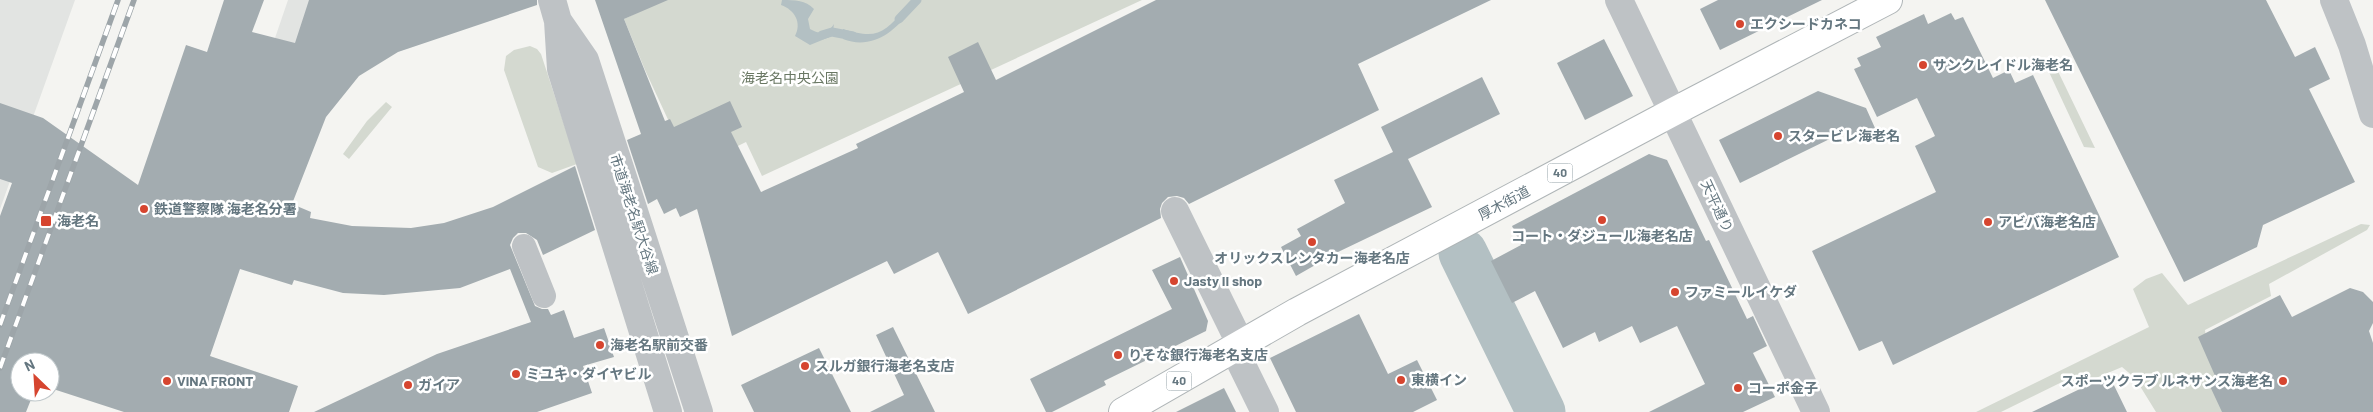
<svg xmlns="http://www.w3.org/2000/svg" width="2373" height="412" font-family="Barlow,'Noto Sans JP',sans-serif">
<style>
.built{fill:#e2e4e2}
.green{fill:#d4d9d0}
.water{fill:#b3c0c3}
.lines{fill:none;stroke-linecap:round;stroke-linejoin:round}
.stream{stroke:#b3c0c3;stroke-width:9}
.river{stroke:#b3c0c3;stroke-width:49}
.building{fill:#a3acb0}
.primary-casing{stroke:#afb5b7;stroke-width:30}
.pedestrian{stroke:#bec2c5;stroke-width:24}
.minor{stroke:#bec2c5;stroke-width:28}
.tertiary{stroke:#bec2c5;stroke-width:28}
.primary{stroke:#fff;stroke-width:28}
.rail-casing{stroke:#9da5a9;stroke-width:5.5}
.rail{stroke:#fff;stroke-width:4;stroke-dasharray:11;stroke-linecap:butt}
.poi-dot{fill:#d6452f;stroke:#fff;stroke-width:2}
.labels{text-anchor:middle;stroke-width:5;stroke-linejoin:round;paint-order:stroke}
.shield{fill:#fff;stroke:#93a0a6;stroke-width:1}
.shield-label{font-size:12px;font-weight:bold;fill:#657780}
.poi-label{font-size:14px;font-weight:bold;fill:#657780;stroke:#fff;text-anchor:start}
.park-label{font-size:14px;fill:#6a7864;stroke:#fff}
.street-label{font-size:14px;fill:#657780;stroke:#fff}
</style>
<rect width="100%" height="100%" fill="#f4f4f1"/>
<path class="built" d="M0 0H75L0 209Z
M288 0H423L293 47 275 38Z"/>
<path class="green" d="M664 0H1142L762 176 746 142 691 169 645 70 624 19Z
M530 46 537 49 541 54 577 164 552 173 538 167 504 70 506 56 514 50Z
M2054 63 2095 148 2084 147 2049 72 2050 67Z
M386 102 392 107 349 159 343 154 367 121Z
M2361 224 2370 225 2367 230 2269 284 2271 296 2205 330 2206 338 2243 412H2156L2135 378 2122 367 2096 378 2062 382 2001 412H1976L2149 327 2133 289 2146 279 2162 273 2188 305Z"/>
<path class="water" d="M782 0C796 0 805 0 814 9L808 19 810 29C820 35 828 34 834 24L832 36 810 45 795 36C802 23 795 10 781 5Z
M905 9 909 12C894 33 870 50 843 39V29C877 40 884 33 905 9Z"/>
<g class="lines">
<path class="stream" d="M899 19 917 0
M822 35 832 32 853 36"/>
<path class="river" d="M1463 253 1541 412"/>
</g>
<path class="building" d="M224 0H264L252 32 295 43 309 0H537V5L398 52 359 76 326 117 292 204 311 212 310 218 352 226 411 228 444 223 493 207 575 166 595 230 543 255 537 240 526 233H518L513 238 510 245 535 306 542 309H548L551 315 564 310 574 338 604 328 614 357 583 366 592 393 537 412H314L437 354 531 322 510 269 460 288 384 295 343 293 294 280 292 285 240 269 210 356 298 386 289 412H124L50 388V362H20V392H34L26 412H0V216L12 183 0 179V103L43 118 138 185 186 45 207 52Z
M595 0H668L624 19 665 121 670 119 674 127 730 101 742 127 731 132 761 192 858 148 856 144 964 92 948 57 978 42 996 80 1156 0H1491L1358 64 1379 110 1189 204 1184 198 1177 196 1168 197 1162 203 1160 209 1161 218 968 314 938 252 894 274 887 261 732 336 697 209 680 217 676 208 664 214 657 199 648 204 627 140 641 134Z
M1718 0H1822L1720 50 1700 9Z
M2045 0H2266L2295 57 2315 47 2330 79 2309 89 2355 182 2263 225 2257 247 2184 282Z
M1951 13 1955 20 1963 17 1993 78 2009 70 2015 83 2033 75 2119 257 1893 365 1882 341 1859 351 1812 251 1936 192 1915 146 1935 136 1917 98 1877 117 1854 69 1861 66 1857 58 1881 47 1876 37 1924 14 1928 24Z
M1604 39 1633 96 1585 120 1557 63Z
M1482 77 1500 114 1408 159 1432 207 1338 252 1296 276 1281 247 1301 236 1297 229 1345 203 1334 180 1393 152 1381 127Z
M1818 91 1866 108 1875 128 1850 141 1846 131 1740 183 1719 140Z
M1649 154 1667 160 1706 241 1709 240 1747 319 1753 316 1767 346 1753 353 1775 397 1743 412H1649L1705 384 1677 326 1640 343 1632 326 1599 342 1595 332 1563 348 1535 291 1512 303 1491 261 1521 245 1512 226Z
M1180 257 1208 321 1206 331 1104 381 1106 385 1052 412H1046L1030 379 1172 309 1152 270Z
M2350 288 2363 292 2373 302V323L2369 331 2373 343V412H2222L2208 382 2216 378 2198 337 2280 295 2292 317Z
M1359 314 1388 374 1417 360 1437 400 1413 412H1296L1270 358Z
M893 327 935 412H870L904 395 876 335Z
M819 348 851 412H754L741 385Z
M2109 375 2127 412H2032Z
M1224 388 1236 412H1176Z"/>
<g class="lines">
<g class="primary-casing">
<path id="primary" d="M1123 412 1297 312 1673 112 1888 0"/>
</g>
<path class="pedestrian" d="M524 246 544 296"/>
<path class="minor" d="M1175 211 1241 345"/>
<path class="tertiary" d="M552 0 558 21 561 69 668 412
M1619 0 1816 412
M2334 0 2352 45 2373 114
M558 21 585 60 699 412
M1234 349 1265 412"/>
<use href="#primary" class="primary"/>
<g class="rail-casing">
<path id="rail" d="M0 325 118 0
M0 368 134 0"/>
</g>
<use href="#rail" class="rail"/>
</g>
<g class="poi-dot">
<circle cx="1740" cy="24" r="5"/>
<circle cx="1923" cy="65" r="5"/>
<circle cx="1778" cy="136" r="5"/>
<circle cx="144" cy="209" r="5"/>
<circle cx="1602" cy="220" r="5"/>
<rect x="40" y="215" width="12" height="12" rx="2.5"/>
<circle cx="1988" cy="222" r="5"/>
<circle cx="1312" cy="242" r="5"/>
<circle cx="1174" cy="281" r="5"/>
<circle cx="1675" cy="292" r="5"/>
<circle cx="600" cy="345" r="5"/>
<circle cx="1118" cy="355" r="5"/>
<circle cx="805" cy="366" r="5"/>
<circle cx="516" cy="374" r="5"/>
<circle cx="1401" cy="380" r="5"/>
<circle cx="167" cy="381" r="5"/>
<circle cx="2283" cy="381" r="5"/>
<circle cx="408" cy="385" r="5"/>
<circle cx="1738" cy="388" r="5"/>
</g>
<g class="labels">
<g class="shield">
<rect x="1547.5" y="163.5" width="25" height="19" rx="4"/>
<rect x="1166.5" y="371.5" width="25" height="19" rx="4"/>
</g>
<g class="shield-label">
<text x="1560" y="177">40</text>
<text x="1179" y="385">40</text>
</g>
<g class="poi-label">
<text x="1750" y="29">エクシードカネコ</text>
<text x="1933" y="70">サンクレイドル海老名</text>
<text x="1788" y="141">スタービレ海老名</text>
<text x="154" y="214">鉄道警察隊 海老名分署</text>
<text x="57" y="226">海老名</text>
<text x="1998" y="227">アビバ海老名店</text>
<text x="1602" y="241" text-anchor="middle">コート・ダジュール海老名店</text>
<text x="1312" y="263" text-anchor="middle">オリックスレンタカー海老名店</text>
<text x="1184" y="286">Jasty II shop</text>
<text x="1685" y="297">ファミールイケダ</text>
<text x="610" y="350">海老名駅前交番</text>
<text x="1128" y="360">りそな銀行海老名支店</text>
<text x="815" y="371">スルガ銀行海老名支店</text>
<text x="526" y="379">ミユキ・ダイヤビル</text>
<text x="1411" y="385">東横イン</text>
<text x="177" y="386">ViNA FRONT</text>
<text x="2273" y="386" text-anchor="end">スポーツクラブ ルネサンス海老名</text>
<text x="418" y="390">ガイア</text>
<text x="1748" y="393">コーポ金子</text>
</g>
<g class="park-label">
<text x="790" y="83">海老名中央公園</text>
</g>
<g class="street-label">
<text transform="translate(1504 203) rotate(-28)" y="5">厚木街道</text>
<text transform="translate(1717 206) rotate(65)" y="5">天平通り</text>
<text transform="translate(634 214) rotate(72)" y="5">市道海老名駅大谷線</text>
</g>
</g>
<g transform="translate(35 377) rotate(335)"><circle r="24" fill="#ffffff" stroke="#c1c9cc"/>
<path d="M0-4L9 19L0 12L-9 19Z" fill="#d6452f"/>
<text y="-8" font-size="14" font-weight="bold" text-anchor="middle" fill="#657780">N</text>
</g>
</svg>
